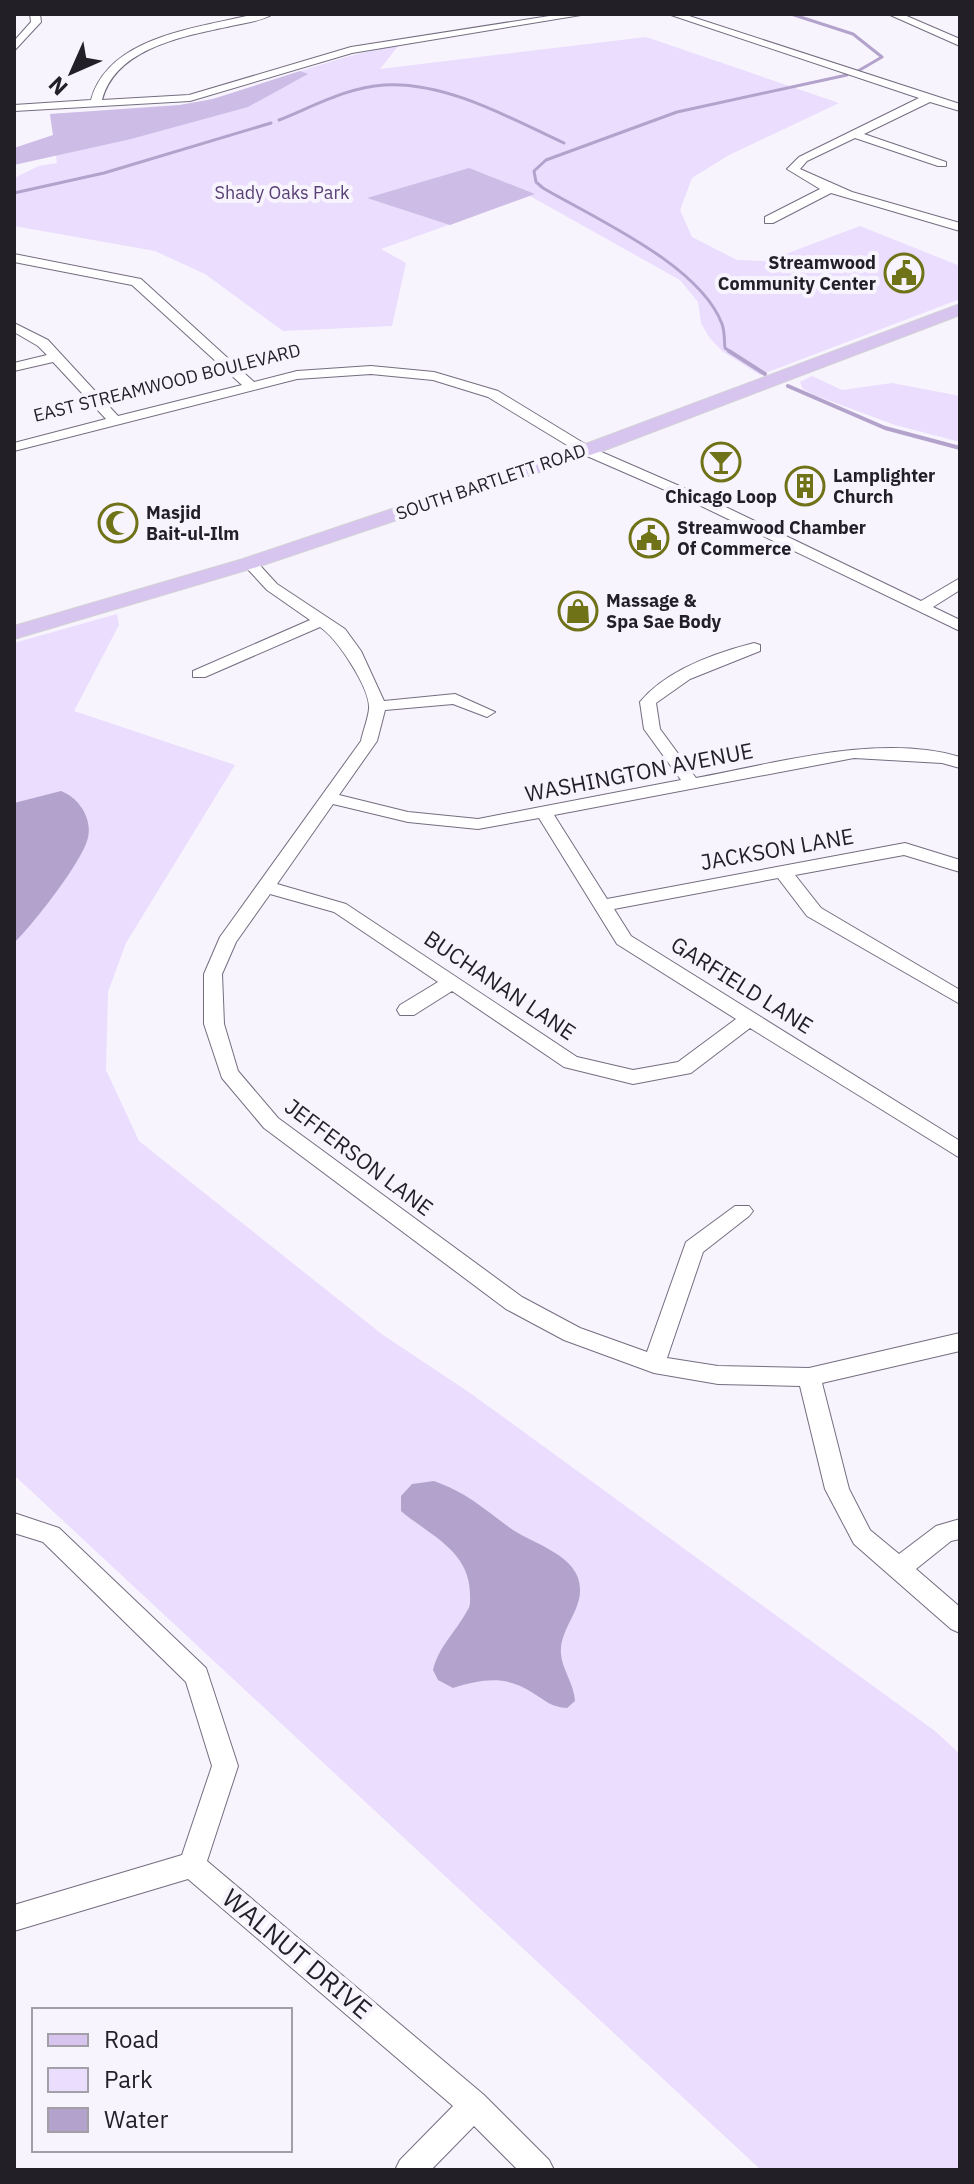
<svg xmlns="http://www.w3.org/2000/svg" width="974" height="2184" font-family="'IBM Plex Sans',sans-serif">
<style>
.green{fill:#eaddfe}
.forest{fill:#cdbde6}
.water{fill:#b3a3cc}
.lines{fill:none;stroke-linecap:round;stroke-linejoin:round}
.stream-far1{stroke:#b3a3cc;stroke-width:3}
.stream{stroke:#b3a3cc;stroke-width:4}
.minor-casing{stroke:#746d80;stroke-width:2}
.major-casing{stroke:#d3d2d4;stroke-width:2}
.minor{fill:#fff;fill-rule:evenodd}
.major{fill:#d7c5ef;fill-rule:evenodd}
.labels{text-anchor:middle;stroke-width:8;stroke-linejoin:round;paint-order:stroke}
.far-park-label{font-size:18px;fill:#584076;stroke:#f8f4fd}
.far-poi-label{font-size:18px;font-weight:bold;fill:#221f27;stroke:#f8f4fd;text-anchor:start}
.far-street-label{font-size:18px;fill:#221f27;stroke:#f8f4fd}
.street-label{font-size:22px;fill:#221f27;stroke:#f8f4fd}
.near-street-label{font-size:26px;fill:#221f27;stroke:#f8f4fd}
</style>
<rect width="100%" height="100%" fill="#f8f4fd"/>
<path class="green" d="M646 37 839 103 729 155 692 178 680 210 692 237 737 260 767 261 860 226 960 266V299L760 375 722 351 709 337 701 323 698 302 680 280 530 196 381 249 406 263 392 326 283 331 205 274 155 251 14 226V178L39 166 57 163 50 114C104 110 163 113 215 98 277 81 336 56 399 45L380 69Z
M812 376 842 390 892 383 960 396V442L895 425 814 395 803 389 800 382Z
M117 614 119 625 74 711 235 765 126 943 108 992 106 1070 139 1141 383 1335 470 1393 935 1731 960 1754V2170H761L14 1475V643Z"/>
<path class="forest" d="M300 71 308 74 248 107 131 139 14 165V148L53 135 50 114 179 105 213 99Z
M469 168 535 194 450 225 367 198Z"/>
<path class="water" d="M61 791C80 798 94 821 87 841 80 864 32 926 14 943V803Z
M434 1481C468 1493 485 1510 513 1530 534 1544 580 1556 580 1589 581 1612 559 1630 561 1654 562 1669 574 1684 575 1701L567 1708C551 1707 546 1701 533 1693 506 1675 483 1679 453 1688L438 1680 433 1670C439 1646 455 1633 467 1611 471 1606 470 1600 470 1593 469 1550 429 1535 401 1511V1496L412 1484Z"/>
<g class="lines">
<path class="stream-far1" d="M791 14 853 34 882 57 858 71
M279 120C312 107 348 87 384 85 445 81 510 118 564 143
M14 193 104 173 271 123
M732 353 725 348C724 340 725 332 722 324 700 265 596 219 543 188L536 182 534 171 546 160 677 112 847 75"/>
<path class="stream" d="M729 351 765 374
M788 386 885 428 960 448"/>
<g class="minor-casing">
<path id="minor" d="M30 14H40L41 22 14 51V41L31 22Z
M255 14H273C262 21 245 23 231 26 186 36 116 47 102 100L189 95 351 47 562 14H587L352 53 190 101 14 111V105L91 100C109 35 200 28 255 14Z
M668 14H683L960 104V111L930 102 864 134 946 162V166H938L855 138 807 161 800 169 852 192 960 223V231L831 193 773 223H765V217L820 189 787 169 799 157 919 98Z
M888 14H902L960 39V46Z
M14 254 141 279 254 382 297 371 371 366 434 372 498 391 590 447 707 498 921 601 960 578V590L933 607 960 620V631L697 504 580 453 488 397 433 380 371 374 297 379 14 451V443L106 419 53 362 14 371V363L47 355 38 346 14 332V323L48 340 118 416 242 385 132 285 14 262Z
M250 558 255 560 277 584 345 629 361 651 384 701 455 694 495 712 487 717 453 704 385 710 377 741 339 795 408 812 478 819 681 780 644 729 640 702C666 670 715 653 754 643L760 645V651L690 679 656 703 660 729 696 778C776 763 881 733 960 757V768L942 763 854 758 554 815 607 899 905 843 960 860V872L904 855 795 875 821 908 960 990V1004L807 916 778 878 614 909 631 936 960 1141V1158L750 1028 691 1073 633 1084 564 1067 452 991 414 1015H400L397 1010 400 1005 438 982 334 912 270 894 236 942 222 974 224 1024 238 1071 278 1118 522 1297 580 1328 647 1352 686 1242 735 1206H749L753 1211 749 1216 703 1252 667 1358 718 1366 809 1368 960 1333V1351L822 1383 849 1489 870 1530 899 1554 936 1526 960 1519V1539L951 1541 916 1569 960 1607V1633L951 1629 854 1544 825 1489 800 1386 718 1384 654 1373 564 1340 506 1309 264 1128 222 1078 204 1024V974L220 937 361 741C363 731 368 719 369 709 371 689 337 638 320 627L205 677H193V671L310 620 267 590 242 563ZM333 804 408 822 478 829 539 818 617 944 736 1019 678 1062 633 1070 577 1057 346 904 277 884Z
M14 1513 59 1528 206 1668 238 1766 207 1861 484 2095 549 2160 554 2170H518L474 2126 431 2170H395L400 2160 453 2106 188 1879 14 1931V1905L182 1855 212 1766 186 1682 43 1542 14 1533Z"/>
</g>
<g class="major-casing">
<path id="major" d="M960 304V315L605 450 257 567 14 639V626L243 559 591 442Z"/>
</g>
<use href="#minor" class="minor"/>
<use href="#major" class="major"/>
</g>
<defs>
<g id="civic-ring" transform="scale(2)"><circle r="9.5" fill="#f8f4fd" stroke="#6f7217" stroke-width="1.5"/><path d="M-.6-6.5H3V-4.5H.6V-3L4-1V1h2V6H-6V1h2V-1L-.6-3ZM-1.2 2.5V6h2.4V2.5Z" fill="#6f7217"/></g>
<g id="bar-ring" transform="scale(2)"><circle r="9.5" fill="#f8f4fd" stroke="#6f7217" stroke-width="1.5"/><path d="M-6-5H6L.8 .8V4.5H3.5V6h-7V4.5H-.8V.8Z" fill="#6f7217"/></g>
<g id="building-ring" transform="scale(2)"><circle r="9.5" fill="#f8f4fd" stroke="#6f7217" stroke-width="1.5"/><path d="M-4-6H4V6H1V3H-1V6H-4ZM-2.5-4.3h1.7v1.8h-1.7ZM.8-4.3h1.7v1.8H.8ZM-2.5-1h1.7V.8h-1.7ZM.8-1h1.7V.8H.8Z" fill="#6f7217"/></g>
<g id="mosque-ring" transform="scale(2)"><circle r="9.5" fill="#f8f4fd" stroke="#6f7217" stroke-width="1.5"/><path d="M3.5-4.9A6 6 0 1 0 3.5 4.9A5 5 0 1 1 3.5-4.9Z" fill="#6f7217"/></g>
<g id="shop-ring" transform="scale(2)"><circle r="9.5" fill="#f8f4fd" stroke="#6f7217" stroke-width="1.5"/><path d="M-5-2.5h2.3a2.7 3.5 0 0 1 5.4 0H5L5.5 6h-11ZM-1.5-2.5h3a1.5 2.3 0 0 0-3 0Z" fill="#6f7217"/></g>
</defs>
<g fill-rule="evenodd">
<use href="#civic-ring" x="904" y="273"/>
<use href="#bar-ring" x="721" y="462"/>
<use href="#building-ring" x="805" y="486"/>
<use href="#mosque-ring" x="118" y="523"/>
<use href="#civic-ring" x="649" y="538"/>
<use href="#shop-ring" x="578" y="611"/>
</g>
<g class="labels">
<g class="far-park-label">
<text x="282" y="199">Shady Oaks Park</text>
</g>
<g class="far-poi-label">
<text x="876" y="269" text-anchor="end">Streamwood<tspan x="876" dy="21">Community Center</tspan></text>
<text x="833" y="482">Lamplighter<tspan x="833" dy="21">Church</tspan></text>
<text x="721" y="503" text-anchor="middle">Chicago Loop</text>
<text x="146" y="519">Masjid<tspan x="146" dy="21">Bait-ul-Ilm</tspan></text>
<text x="677" y="534">Streamwood Chamber<tspan x="677" dy="21">Of Commerce</tspan></text>
<text x="606" y="607">Massage &amp;<tspan x="606" dy="21">Spa Sae Body</tspan></text>
</g>
<g class="far-street-label">
<text transform="translate(167 383) rotate(-14)" y="6">EAST STREAMWOOD BOULEVARD</text>
<text transform="translate(491 482) rotate(-19)" y="6">SOUTH BARTLETT ROAD</text>
</g>
<g class="street-label">
<text transform="translate(639 772) rotate(-11)" y="8">WASHINGTON AVENUE</text>
<text transform="translate(777 849) rotate(-10)" y="8">JACKSON LANE</text>
<text transform="translate(500 985) rotate(34)" y="8">BUCHANAN LANE</text>
<text transform="translate(742 985) rotate(32)" y="8">GARFIELD LANE</text>
<text transform="translate(359 1157) rotate(37)" y="8">JEFFERSON LANE</text>
</g>
<g class="near-street-label">
<text transform="translate(297 1954) rotate(40)" y="9">WALNUT DRIVE</text>
</g>
</g>
<rect width="974" height="2184" fill="none" stroke="#221f27" stroke-width="32"/>
<rect x="32" y="2008" width="260" height="144" fill="#f8f4fd" stroke="#a29fa7" stroke-width="2"/>
<rect x="48" y="2034" width="40" height="12" fill="#d7c5ef" stroke="#a29fa7" stroke-width="2"/>
<text x="104" y="2048" font-size="24" fill="#221f27">Road</text>
<rect x="48" y="2068" width="40" height="24" fill="#eaddfe" stroke="#a29fa7" stroke-width="2"/>
<text x="104" y="2088" font-size="24" fill="#221f27">Park</text>
<rect x="48" y="2108" width="40" height="24" fill="#b3a3cc" stroke="#a29fa7" stroke-width="2"/>
<text x="104" y="2128" font-size="24" fill="#221f27">Water</text>
<g transform="translate(72 72) rotate(225)" stroke="#f8f4fd" stroke-width="6" paint-order="stroke">
<path d="M0-6L14 30L0 20L-14 30Z" fill="#221f27"/>
<text y="-12" font-size="22" font-weight="bold" text-anchor="middle" fill="#221f27">N</text>
</g>
</svg>
